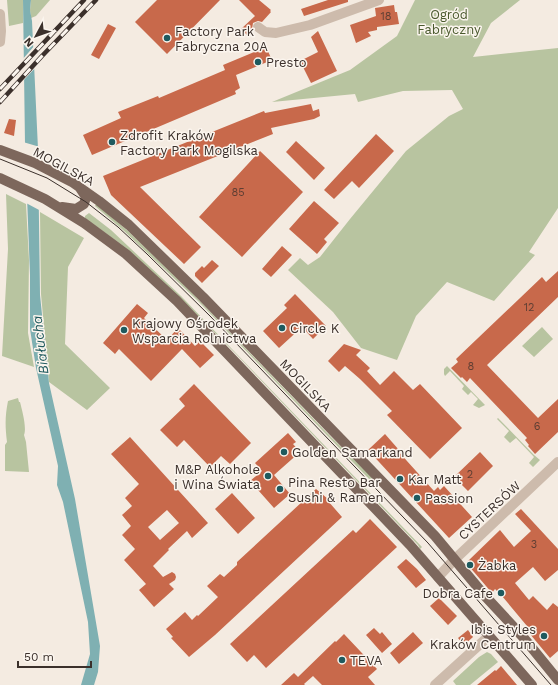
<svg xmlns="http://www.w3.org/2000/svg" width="558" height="685" font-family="'Work Sans',sans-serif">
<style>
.green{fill:#b8c4a0}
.water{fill:#7fb0b2}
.pier{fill:#f4ebe1}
.building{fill:#c8694b;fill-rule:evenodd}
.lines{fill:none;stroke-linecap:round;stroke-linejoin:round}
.minor{stroke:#cdbbac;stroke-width:10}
.major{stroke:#7d675c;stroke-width:10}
.tram{stroke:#3b302b;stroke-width:1}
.rail-casing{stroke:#3b302b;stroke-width:4.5}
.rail{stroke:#fbf5ee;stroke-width:3;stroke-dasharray:9;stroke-linecap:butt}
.poi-dot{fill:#1f5a5e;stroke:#fbf5ee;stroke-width:1.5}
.labels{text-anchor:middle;stroke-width:3;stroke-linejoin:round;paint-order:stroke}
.number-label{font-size:11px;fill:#5e3e33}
.park-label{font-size:13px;fill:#4a5a2e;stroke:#fbf5ee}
.poi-label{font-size:13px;fill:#3b302b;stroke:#fbf5ee;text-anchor:start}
.street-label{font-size:13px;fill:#3b302b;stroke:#fbf5ee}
.water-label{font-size:14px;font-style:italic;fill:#1f5a5e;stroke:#fbf5ee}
</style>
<rect width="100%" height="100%" fill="#f4ebe1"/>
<path class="green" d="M7 0H23V23L9 26Z
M31 0H50L36 16 31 18 30 10Z
M415 0H520L491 23 473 57 558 48V208L529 252 535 255 494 301 447 282 416 316 397 360 361 348 333 312 288 270 300 258 308 265 320 257 350 219 406 151 449 116 463 109 452 90 403 91 358 102 355 94 272 102 350 70 397 36Z
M6 194 26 204 29 260 28 333 34 367 2 356 8 249Z
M96 204 128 231 192 293 332 438 373 478 370 480 198 301 123 230 95 206Z
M40 212 84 238 68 267 65 344 110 388 87 410 49 382 41 294Z
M89 213 111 230 181 296 422 547 420 549 418 545 236 354 188 306 126 248 85 218V216Z
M542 327 553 339 534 357 522 346Z
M447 366 485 405 479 408 473 405 478 399 471 392 468 395 462 389 464 386 450 371 445 376 444 374V369Z
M18 398 19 402H20C22 410 27 428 24 435L26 442 29 472 5 471V445L7 442C5 426 5 416 8 401Z
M498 418 534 455 540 460 533 467 529 463 534 457 516 438 510 443 504 437 509 431 497 419Z
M487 652 491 654 498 662 470 685H456L453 681 479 657Z"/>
<path class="water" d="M23 0H31L30 10 32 21 38 149 40 295 49 383 75 499 100 646 98 672 94 685H81L90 654 88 622 63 502 57 485 58 466 36 368 30 329V275L25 144Z"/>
<path class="pier" d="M35 45 36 67 22 82V60Z
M23 142 40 147 41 211 26 203Z"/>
<path class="building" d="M157 0H220L167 54 135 22Z
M239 0H259L271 10 270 11 271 12 262 22 258 21 253 23 252 29 247 35 241 29 255 16Z
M328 0H348V2L304 16 301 9Z
M394 5 395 12H397L399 24 377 27V30L368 32 371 36 356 43 350 25 376 16 375 8Z
M108 24 116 28 99 59 91 55Z
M318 31 337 71 311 83 300 61 318 52 311 37Z
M266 47 272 60 236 75 240 88 235 91 236 94 92 155 83 135 121 118 118 112 158 96 159 98 225 70 223 65Z
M311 104 313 111 319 109 320 116 314 119 271 128 273 134 140 187 201 247 184 264 111 195 103 176 264 111 265 113Z
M9 119 16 120 14 136 4 133Z
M376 134 394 151 359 188 352 181 334 199 324 190Z
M296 141 325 168 314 180 286 152Z
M260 151 303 192 242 257 199 217Z
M314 201 339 223 324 239 327 242 317 254 289 229Z
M282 246 292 255 271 277 262 269Z
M212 260 219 266 202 283 195 276V273L202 266 204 268Z
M558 271V297L487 365 538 418 558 399V432L535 454 528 446 529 445 525 440 527 438 470 378 467 382 462 377 461 378 451 368 458 362 456 359 542 277 546 282Z
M295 294 326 326 313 339 302 327 279 348 263 331 287 308 284 305Z
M137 304 148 313 144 318 167 340 178 328 195 346 200 341 214 355 200 368 182 349 151 381 119 349 115 354 103 343Z
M344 344 361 350 356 355 370 368 367 371 380 385 394 371 413 390 420 384 462 428 430 459 387 415 392 411 360 379 345 366 339 372 328 361Z
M194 384 251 443 230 464 221 456 210 467 184 440 177 447 160 430 185 406 179 399Z
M288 433 296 442 293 444 300 452 274 475 290 494 274 508 250 481 262 471 255 463Z
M385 434 399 450 398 451 434 491 438 487 440 490 444 486 472 517 449 538 368 450Z
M130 437 208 523 192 538 187 531 168 549 169 550 153 566 163 577 172 572 175 574 176 577 175 580 169 584 174 589 154 607 139 590 146 584 124 560 135 549 122 535 131 526 122 515 132 506 125 498 139 484 111 454ZM167 510 179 523 160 540 148 527Z
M480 452 493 466 468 491 454 477Z
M316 489 328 499V501L342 517 215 635 189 657 171 638 173 637 166 629 185 612 192 620 197 615 198 616 218 597 207 586 220 574 224 577 237 565V562Z
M232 493 255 518 238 534 215 509Z
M521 509 558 549V570L545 581 533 567 515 583 529 600 533 596 547 610 553 603 558 607V651L550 658 525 628 527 626 502 596 495 589 492 593 468 565 467 562 500 530 514 547 531 531 515 514Z
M370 519 397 547 266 668 254 655 247 662 230 644 353 530 356 533Z
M406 559 417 569 426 580 416 588 397 567Z
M439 598 457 616 448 625 430 606Z
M374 628 380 634 382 632 392 644 382 653 366 635Z
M468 630 473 637 464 645 458 638Z
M413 632 423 643 399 664 390 653Z
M344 634 377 669 368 677 375 685H322L313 676 304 684 305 685H281L294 673 298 677 335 641 336 642Z
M501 666 517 685H477L495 670 496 671Z"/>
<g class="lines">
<path class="minor" d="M0 14 1 31 0 42
M258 27 265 32 276 33 310 25 379 0
M438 577 454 560 558 462
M435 685 489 636"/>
<path class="major" d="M0 150 35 163 72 182 99 201 129 225 203 297 435 536 485 596 523 637 558 680
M0 178 45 199 84 223 126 254 177 301 410 545 532 685
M62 207 76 209 84 204 86 197 80 188"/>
<path class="tram" d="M0 159 47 178 86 202 118 227 147 254 210 316 428 543 551 685"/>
<g class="rail-casing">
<path id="rail" d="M0 89 84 0
M0 102 42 56 96 0"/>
</g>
<use href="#rail" class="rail"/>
</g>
<g class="poi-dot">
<circle cx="167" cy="38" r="4"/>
<circle cx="258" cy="62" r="4"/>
<circle cx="112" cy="142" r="4"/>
<circle cx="282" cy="328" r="4"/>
<circle cx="124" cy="330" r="4"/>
<circle cx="284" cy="452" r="4"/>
<circle cx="268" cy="476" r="4"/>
<circle cx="400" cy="479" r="4"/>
<circle cx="280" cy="489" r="4"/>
<circle cx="417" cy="498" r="4"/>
<circle cx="470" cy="565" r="4"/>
<circle cx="501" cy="593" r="4"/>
<circle cx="544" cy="636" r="4"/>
<circle cx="342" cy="660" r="4"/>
</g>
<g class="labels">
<g class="number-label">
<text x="386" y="20">18</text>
<text x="238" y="196">85</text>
<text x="529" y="311">12</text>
<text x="471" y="370">8</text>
<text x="537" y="430">6</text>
<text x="470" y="478">2</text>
<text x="534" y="548">3</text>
</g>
<g class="park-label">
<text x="449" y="19">Ogród<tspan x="449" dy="15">Fabryczny</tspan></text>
</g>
<g class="poi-label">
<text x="175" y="36">Factory Park<tspan x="175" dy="15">Fabryczna 20A</tspan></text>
<text x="266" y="67">Presto</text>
<text x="120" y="140">Zdrofit Kraków<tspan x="120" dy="15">Factory Park Mogilska</tspan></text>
<text x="132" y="328">Krajowy Ośrodek<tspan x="132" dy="15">Wsparcia Rolnictwa</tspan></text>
<text x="290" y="333">Circle K</text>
<text x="292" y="457">Golden Samarkand</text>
<text x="260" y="474" text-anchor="end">M&amp;P Alkohole<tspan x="260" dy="15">i Wina Świata</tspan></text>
<text x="408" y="484">Kar Matt</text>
<text x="288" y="487">Pina Resto Bar<tspan x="288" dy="15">Sushi &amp; Ramen</tspan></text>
<text x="425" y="503">Passion</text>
<text x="478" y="570">Żabka</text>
<text x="493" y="598" text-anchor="end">Dobra Cafe</text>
<text x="536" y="634" text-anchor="end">Ibis Styles<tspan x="536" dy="15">Kraków Centrum</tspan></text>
<text x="350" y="665">TEVA</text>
</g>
<g class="street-label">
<text transform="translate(64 166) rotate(28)" y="5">MOGILSKA</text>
<text transform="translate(306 385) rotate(46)" y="5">MOGILSKA</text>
<text transform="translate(489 510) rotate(-43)" y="5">CYSTERSÓW</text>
</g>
<g class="water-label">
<text transform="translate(40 345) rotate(-97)" y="5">Białucha</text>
</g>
</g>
<g transform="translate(36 36) rotate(229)" stroke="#fbf5ee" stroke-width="3" paint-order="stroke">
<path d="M0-3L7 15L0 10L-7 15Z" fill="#3b302b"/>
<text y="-6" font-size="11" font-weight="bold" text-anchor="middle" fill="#3b302b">N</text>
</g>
<path d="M18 661v6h73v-6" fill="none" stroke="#3b302b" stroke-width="2"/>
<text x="24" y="661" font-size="12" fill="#3b302b" stroke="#fbf5ee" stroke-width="3" paint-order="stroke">50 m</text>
</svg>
